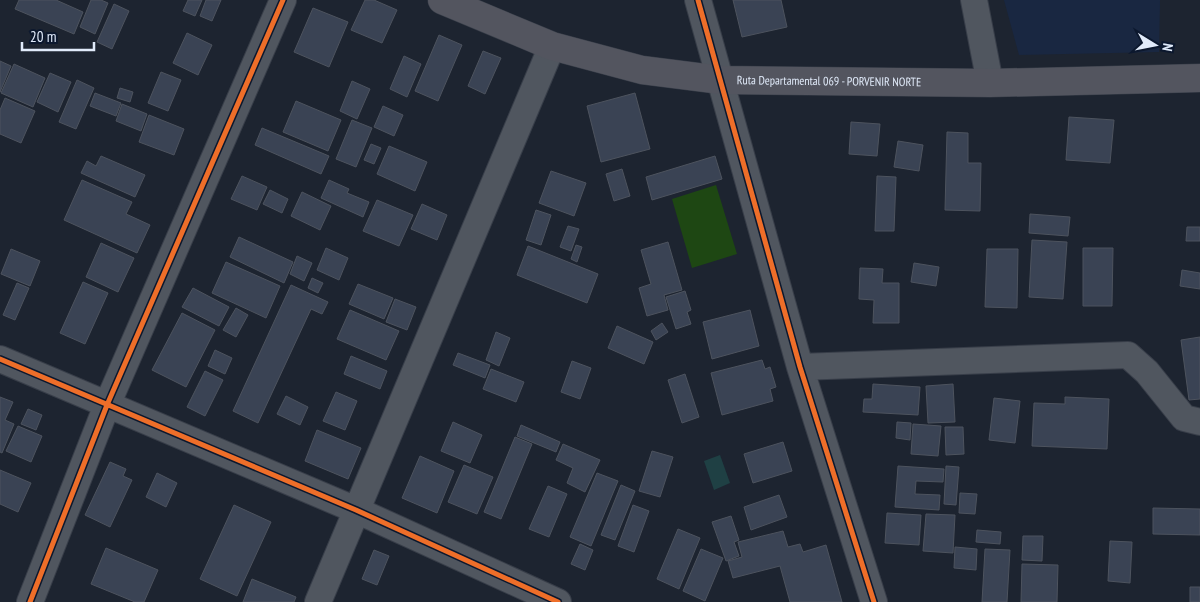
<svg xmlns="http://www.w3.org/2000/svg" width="1200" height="602" font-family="'PT Sans Narrow',sans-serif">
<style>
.built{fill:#192741}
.green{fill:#1e4713}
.water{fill:#1f4044}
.building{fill:#3a4354;stroke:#4d535e}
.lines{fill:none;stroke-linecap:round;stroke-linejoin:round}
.minor-casing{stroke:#383e49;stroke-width:28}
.secondary-casing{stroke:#383e49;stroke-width:29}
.minor{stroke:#50565f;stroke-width:26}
.secondary{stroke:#53555f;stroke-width:28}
.cycleway-casing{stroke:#0c182e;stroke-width:8}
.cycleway{stroke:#ee6e29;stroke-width:5}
.labels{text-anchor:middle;stroke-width:4;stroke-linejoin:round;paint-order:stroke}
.street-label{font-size:12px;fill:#e1ebfa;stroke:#0c182e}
</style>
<rect width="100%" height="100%" fill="#1d2430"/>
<path class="built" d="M1004 0H1160L1159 52 1019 55Z"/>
<path class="green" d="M716 185 737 254 692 268 672 199Z"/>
<path class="water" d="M720 455 730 483 714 490 704 461Z"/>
<path class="building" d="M19 0H56L83 12 74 34 15 9Z
M91 0H101L108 3 95 34 80 27Z
M188 0H202L195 16 183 11Z
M206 0H221L212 21 200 16Z
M365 0H374L397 10 382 43 351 30Z
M733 0H781L787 27 742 37Z
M114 4 129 11 112 49 97 42Z
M313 8 348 22 329 67 294 52Z
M187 33 212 45 198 75 173 63Z
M439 35 462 45 438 101 415 91Z
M483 51 501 58 485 94 468 86Z
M404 56 421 64 407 97 390 89Z
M0 61 11 66 0 92Z
M14 64 45 78 33 107 1 93Z
M161 72 181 80 168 111 148 103Z
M50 73 71 82 58 112 37 102Z
M77 80 94 88 76 129 59 122Z
M352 81 370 89 357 119 340 111Z
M120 88 133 92 130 102 117 98Z
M95 93 121 103 116 116 90 106Z
M635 93 650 149 601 162 587 106Z
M5 98 35 111 21 143 0 134V110Z
M296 101 341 120 328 151 283 132Z
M122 104 147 114 141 131 116 121Z
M383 106 403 115 394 136 374 127Z
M149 115 184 129 174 155 139 142Z
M1069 117 1114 120 1110 163 1066 160Z
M352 120 372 128 356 167 336 159Z
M851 122 880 124 877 156 849 154Z
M262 128 329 156 321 174 255 145Z
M947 132 968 133V163H981L980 211 945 210Z
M898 141 923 145 919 171 894 167Z
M371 144 381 148 374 164 364 160Z
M389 146 427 162 415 191 377 174Z
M101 156 145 175 135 197 81 173 87 161 96 166Z
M715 156 722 179 652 200 646 177Z
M622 169 630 196 614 201 606 174Z
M551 171 586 183 574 216 539 203Z
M242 176 267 187 257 210 231 199Z
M877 176 896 177 894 231H875Z
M82 180 132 202 126 214 150 225 137 253 64 220Z
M329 180 349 189 347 193 369 202 363 217 321 198Z
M270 190 288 199 282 213 263 204Z
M302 192 331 206 320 230 291 216Z
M377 200 413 215 399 246 363 231Z
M422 204 447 215 437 240 411 229Z
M536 210 551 215 541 245 526 240Z
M1030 214 1070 217 1068 236 1029 233Z
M568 226 579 229 571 251 560 247Z
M1187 227H1200V241H1186Z
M239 237 293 262 284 283 230 257Z
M1032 240 1067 242 1063 299 1029 297Z
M668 242 682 290 664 295 668 310 647 316 639 288 651 284 641 250Z
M101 243 134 258 118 292 86 277Z
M576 245 582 247 577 262 571 259Z
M528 246 598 274 587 303 517 275Z
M326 248 348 258 339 280 317 270Z
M1083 248H1113L1112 306H1083Z
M11 249 40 261 30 286 1 274Z
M987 249H1018L1017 308 985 307Z
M297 256 312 263 304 281 290 274Z
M226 262 280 286 266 318 212 293Z
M914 263 939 267 936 286 911 282Z
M860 268 883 269 882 283H899V323H873L874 300 859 299Z
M1182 270 1200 273V289L1180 286Z
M312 278 323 283 318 293 308 288Z
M83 282 108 293 85 344 60 333Z
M17 283 29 288 15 320 3 315Z
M358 284 393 298 384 319 349 304Z
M291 285 328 302 322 314 311 309 258 423 233 411Z
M193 288 229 307 219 326 182 307Z
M685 291 691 310 687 312 691 324 676 329 666 297Z
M395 299 416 307 407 330 386 322Z
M236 308 248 315 236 337 223 330Z
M350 310 399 331 386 360 337 339Z
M750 310 759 346 712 359 703 322Z
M182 313 215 330 186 387 152 370Z
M662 323 668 332 656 340 651 331Z
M617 326 653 342 644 364 608 348Z
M496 332 510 338 499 366 486 360Z
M1200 337V399L1189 400 1181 340Z
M215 350 232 358 225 374 208 366Z
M458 353 490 365 485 378 453 365Z
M351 356 387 371 380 389 344 374Z
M762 360 765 369 770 367 776 387 770 389 773 401 722 415 711 373Z
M572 361 591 368 580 399 561 392Z
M491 369 524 382 516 402 483 389Z
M205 371 223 380 205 416 187 407Z
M685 374 699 417 682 423 668 380Z
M873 384 920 387 918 415 863 412 864 399H872Z
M953 384 955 422 928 423 926 386Z
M336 392 357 401 345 430 323 421Z
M286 396 308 407 300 425 277 414Z
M0 397 13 402 5 420 14 424 2 453 0 452Z
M1065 397 1109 399 1107 449 1032 446 1034 403 1065 404Z
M994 398 1020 401 1015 443 989 440Z
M28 409 42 415 36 430 21 424Z
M453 422 482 435 470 463 441 451Z
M897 422 911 423 910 440 896 438Z
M913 424 941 426 938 456 911 454Z
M521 425 560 442 556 452 517 436Z
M18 426 42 436 31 462 6 451Z
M945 427H963L964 454 946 455Z
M317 430 361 448 348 479 305 461Z
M515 437 532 444 501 519 484 512Z
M783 442 792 471 753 483 744 454Z
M563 444 600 460 585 492 567 483 573 468 556 460Z
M652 451 673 457 660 497 639 491Z
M420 456 454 471 437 513 402 498Z
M110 462 126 469 123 476 132 480 110 527 85 515Z
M464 465 493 477 477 514 448 502Z
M898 466 944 469 943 482 916 481 915 494 940 495 939 510 895 507Z
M946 466 959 467 956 505 944 504Z
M0 470 31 483 18 512 0 504Z
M157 473 177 483 166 507 146 497Z
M597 473 618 481 591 546 570 537Z
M621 485 635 491 615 540 601 535Z
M548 486 567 494 549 537 529 529Z
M960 493 977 494 975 514 959 513Z
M779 495 787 517 751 530 744 507Z
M234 505 271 522 237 596 200 579Z
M633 505 649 511 634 552 618 546Z
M1153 508 1200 509V535L1153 534Z
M887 513 921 515 919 545 885 543Z
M926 514 955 515 953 553 923 551Z
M731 516 739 540 734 542 739 556 726 561 712 522Z
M678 529 700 538 679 589 657 579Z
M977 530 1001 532 1000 544 976 542Z
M783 531 788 547 800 544 803 552 826 545 842 602H790L780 566 733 578 728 561 742 557 738 542Z
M1023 536H1043L1042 561 1022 560Z
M1110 541 1132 542 1130 583 1108 581Z
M580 544 593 550 585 570 571 564Z
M955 547 977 549 976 570 954 568Z
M106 548 158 570 144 602H135L91 584Z
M701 549 723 558 705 601 683 591Z
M985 549 1010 550 1007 602H982Z
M374 550 389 556 377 585 362 579Z
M1022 564 1058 565 1057 602H1021Z
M252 579 296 597 294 602H243Z
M1190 587H1200V602H1190Z"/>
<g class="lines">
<g class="minor-casing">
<path id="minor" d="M698 0 800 367 874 602
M974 0 990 83
M0 359 356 510 558 602
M800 367 1128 355 1147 372 1184 418 1200 422
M30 602 107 405 283 0
M318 602 552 46"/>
</g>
<g class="secondary-casing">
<g id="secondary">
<path id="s1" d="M442 0 552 46 642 70 721 80 990 83 1200 78"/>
</g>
</g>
<use href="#minor" class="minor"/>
<use href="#secondary" class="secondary"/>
<g class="cycleway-casing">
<path id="cycleway" d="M698 0 800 367 874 602
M0 359 356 510 558 602
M30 602 107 405 283 0"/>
</g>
<use href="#cycleway" class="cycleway"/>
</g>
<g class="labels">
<g class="street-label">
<text dy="4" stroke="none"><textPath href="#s1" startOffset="400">Ruta Departamental 069 - PORVENIR NORTE</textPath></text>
</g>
</g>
<g transform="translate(1155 45) rotate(100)" stroke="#0c182e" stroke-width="4" paint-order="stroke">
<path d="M0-4L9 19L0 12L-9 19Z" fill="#e1ebfa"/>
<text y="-8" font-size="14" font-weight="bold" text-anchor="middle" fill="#e1ebfa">N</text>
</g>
<path d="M22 42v8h72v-8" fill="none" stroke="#e1ebfa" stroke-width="2.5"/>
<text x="30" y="42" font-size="15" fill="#e1ebfa" stroke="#0c182e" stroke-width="4" paint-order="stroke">20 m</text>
</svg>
